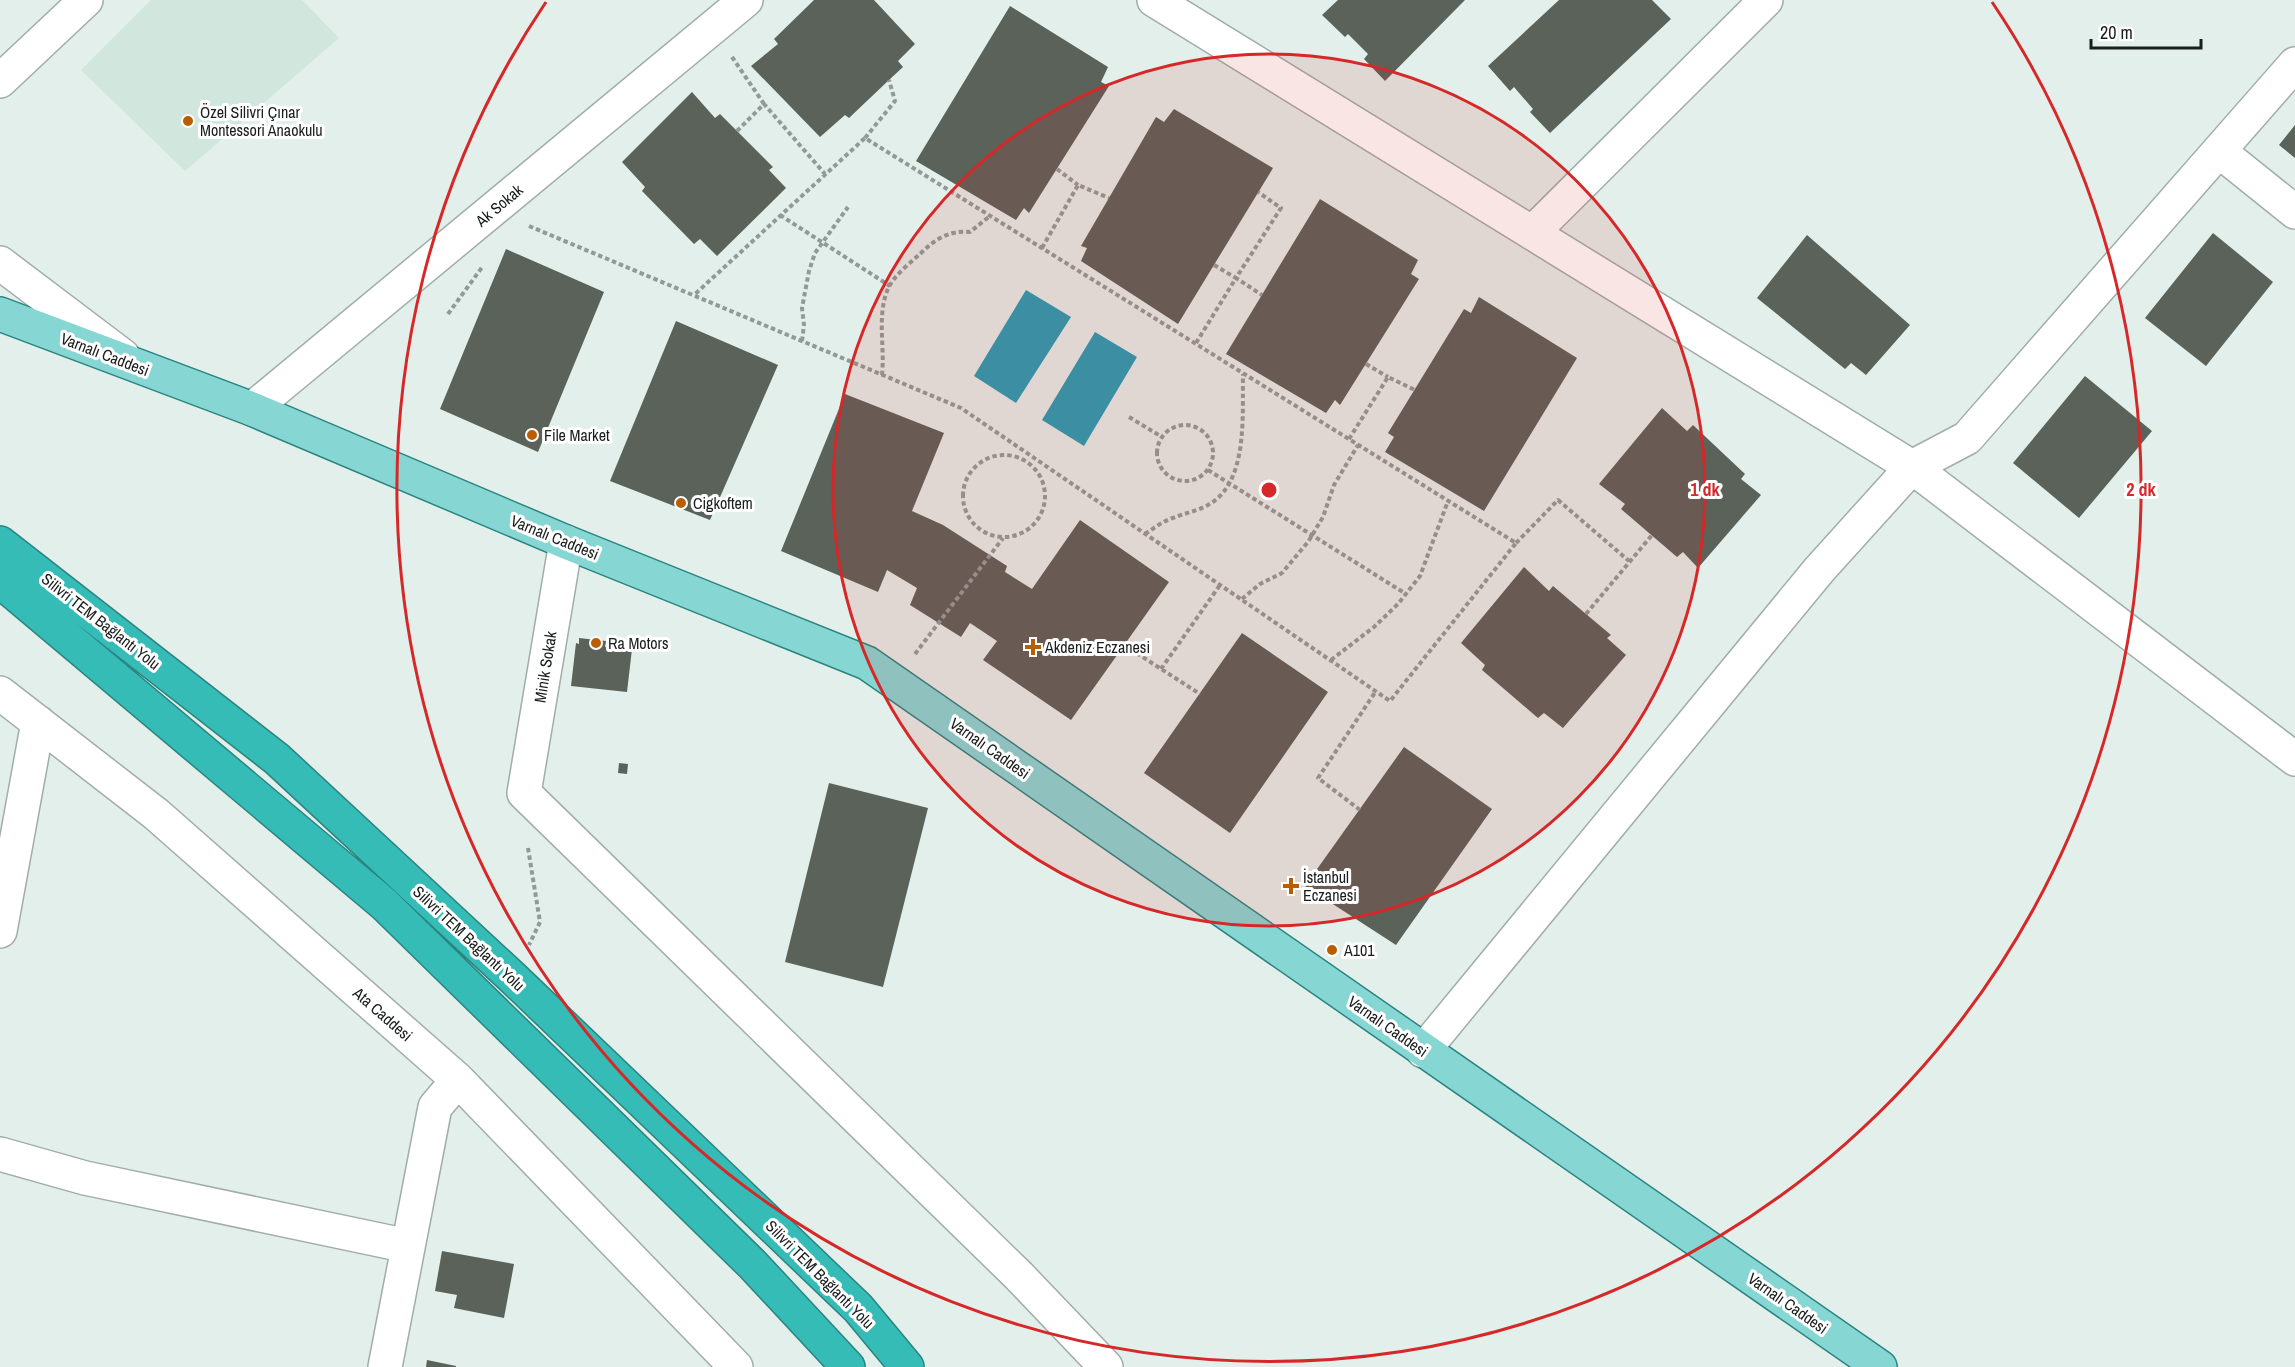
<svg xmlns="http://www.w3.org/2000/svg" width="2295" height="1367" font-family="'Archivo Narrow',sans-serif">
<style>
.built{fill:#d1e6dd}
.water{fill:#279db4}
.building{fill:#5a625a}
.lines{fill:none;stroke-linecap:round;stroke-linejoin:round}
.minor-casing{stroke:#a1ada8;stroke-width:36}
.major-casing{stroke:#2b8480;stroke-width:36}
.highway-casing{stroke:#2b8480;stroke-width:36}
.path{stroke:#919a97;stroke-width:4;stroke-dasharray:4.5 3;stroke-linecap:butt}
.minor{stroke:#fff;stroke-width:33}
.major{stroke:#86d7d4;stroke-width:33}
.highway{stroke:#35bcb7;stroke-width:33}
.ring{fill:none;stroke:#d62828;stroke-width:3}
.poi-dot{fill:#b85d00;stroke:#fff;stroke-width:2}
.labels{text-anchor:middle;stroke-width:6;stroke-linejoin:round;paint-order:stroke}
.poi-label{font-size:16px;fill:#191d1b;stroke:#fff;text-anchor:start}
.street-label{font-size:16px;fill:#191d1b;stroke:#fff}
.centre{fill:#d62828;stroke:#fff;stroke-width:3}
.ring-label{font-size:18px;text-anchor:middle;font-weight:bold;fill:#d62828;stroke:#fff;stroke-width:6;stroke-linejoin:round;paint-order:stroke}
</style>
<rect width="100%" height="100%" fill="#e2efea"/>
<path class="built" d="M151 0H302L339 38 185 171 81 70Z"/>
<path class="water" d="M1026 290 1071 317 1016 403 974 376Z
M1095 332 1137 357 1084 446 1042 420Z"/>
<path class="building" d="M814 0H874L915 44 898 61 903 67 889 80 849 118 845 115 820 137 751 66 778 44 774 39Z
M1338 0H1465L1385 81 1364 59 1368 54 1348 34 1345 37 1322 15Z
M1559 0H1652L1671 19 1550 133 1530 112 1533 109 1514 87 1510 91 1488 66Z
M1010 6 1108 67 1101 82 1109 86 1029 213 1024 208 1016 220 916 161Z
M692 92 715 118 720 114 773 167 769 170 786 188 717 256 700 239 694 244 642 191 645 187 622 162Z
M1174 109 1273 168 1178 324 1081 261 1087 248 1081 246 1156 117 1164 122Z
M2295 125V158L2279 145Z
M1320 199 1418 260 1411 274 1419 279 1340 405 1335 400 1326 413 1226 354Z
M2213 233 2273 282 2206 366 2145 318Z
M1807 235 1910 325 1866 375 1851 363 1845 369 1757 298Z
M506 249 604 292 538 452 440 409Z
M1479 297 1577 358 1484 511 1385 452 1394 437 1388 433 1464 309 1471 313Z
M676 321 778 365 710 520 610 481Z
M2085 376 2152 431 2079 518 2013 463Z
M845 394 944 433 912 511 943 525 1007 566 1005 572 1032 589 1080 520 1169 582 1071 720 983 660 997 641 970 623 961 637 910 605 917 588 887 570 878 592 781 551Z
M1662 408 1687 431 1693 425 1745 474 1741 479 1761 495 1698 568 1683 552 1677 557 1621 509 1625 504 1599 484Z
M1524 567 1549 591 1553 586 1586 614 1611 635 1607 638 1626 655 1563 728 1544 713 1538 718 1482 670 1485 665 1461 643Z
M1242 633 1328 692 1230 833 1144 773Z
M579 638 606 641 605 647 632 649 627 692 571 686 576 643 579 644Z
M1404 747 1492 809 1396 945 1305 886Z
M619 763 628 764 627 774 618 773Z
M829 783 928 808 883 987 785 962Z
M442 1251 514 1264 504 1318 454 1308 457 1295 435 1291Z
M427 1360 456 1366V1367H426Z"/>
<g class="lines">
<g class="minor-casing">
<path id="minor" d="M1154 0 1912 467 2295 759
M0 81 86 0
M2219 151 2295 212
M1532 233 1766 0
M0 263 123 356
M252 409 746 0
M566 542 524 793 1019 1276 1106 1367
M0 693 156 814 458 1080 736 1367
M0 931 38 722
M1423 1051 1819 570 1912 467 1967 438 2295 64
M0 1154 85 1178 408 1246
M385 1367 435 1107 458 1080"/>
</g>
<g class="major-casing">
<path id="major" d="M0 314 252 409 566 542 867 663 1880 1367"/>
</g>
<g class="highway-casing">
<path id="highway" d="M0 543 277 759 513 978 858 1308 907 1367
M0 581 384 904 753 1265 848 1367"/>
</g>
<path class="path" d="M732 57 764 104
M737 131 764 104 825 174
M865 138 895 101 889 80
M1057 169 1078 185
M780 215 890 286
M529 226 961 408 1390 701 1516 543 865 138 694 295
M1042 248 1078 185 1109 198
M1214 265 1236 278 1281 208 1258 192
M448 314 483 266
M802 341 804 325 802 308 809 271 815 253 848 207
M1196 343 1236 278 1262 295
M1366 364 1388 377
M882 375C885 347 877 318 887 291 893 276 909 264 921 253 935 239 950 230 970 232L990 216
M1129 417 1162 437
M1157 453a28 28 0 1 1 56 0a28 28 0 1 1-56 0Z
M1349 439 1388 377 1415 390
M963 496a41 41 0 1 1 82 0a41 41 0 1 1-82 0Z
M1208 470 1406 594
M1145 534C1154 528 1163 521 1173 518 1185 513 1197 511 1208 505 1249 483 1242 414 1243 374
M1516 543 1558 500 1629 561
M1242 599 1260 584 1282 573 1308 542 1323 517 1334 485 1358 445
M1586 614 1652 535
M1124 645 1200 694
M915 654 1003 538
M1331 660 1374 627 1398 604 1420 576 1448 501
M1161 669 1220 585
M1360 810 1318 778 1376 691
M528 848 540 922 529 945"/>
<use href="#minor" class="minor"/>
<use href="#major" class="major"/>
<use href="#highway" class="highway"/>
</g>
<circle cx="1269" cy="490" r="436" fill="#d62828" fill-opacity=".12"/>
<g class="ring">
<circle cx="1269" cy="490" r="436"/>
<path d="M1992 2A872 872 0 1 1 546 2"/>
</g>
<g class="poi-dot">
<circle cx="188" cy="121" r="6"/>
<circle cx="532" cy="435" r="6"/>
<circle cx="681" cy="503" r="6"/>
<circle cx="596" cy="643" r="6"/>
<path d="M1030 638h6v6h6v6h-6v6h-6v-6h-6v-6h6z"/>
<path d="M1288 877h6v6h6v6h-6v6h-6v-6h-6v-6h6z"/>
<circle cx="1332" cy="950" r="6"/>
</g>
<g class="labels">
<g class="poi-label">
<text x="200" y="118">Özel Silivri Çınar<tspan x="200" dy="18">Montessori Anaokulu</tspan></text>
<text x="544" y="441">File Market</text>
<text x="693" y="509">Cigkoftem</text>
<text x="608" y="649">Ra Motors</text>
<text x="1045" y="653">Akdeniz Eczanesi</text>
<text x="1303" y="883">İstanbul<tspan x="1303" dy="18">Eczanesi</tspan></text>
<text x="1344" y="956">A101</text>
</g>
<g class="street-label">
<text transform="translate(499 205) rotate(-40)" y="6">Ak Sokak</text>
<text transform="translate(105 354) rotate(21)" y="6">Varnalı Caddesi</text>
<text transform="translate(555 537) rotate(22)" y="6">Varnalı Caddesi</text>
<text transform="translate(101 621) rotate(38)" y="6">Silivri TEM Bağlantı Yolu</text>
<text transform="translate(545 667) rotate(-81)" y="6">Minik Sokak</text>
<text transform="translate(990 748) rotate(35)" y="6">Varnalı Caddesi</text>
<text transform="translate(469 938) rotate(43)" y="6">Silivri TEM Bağlantı Yolu</text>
<text transform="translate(383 1014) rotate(41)" y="6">Ata Caddesi</text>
<text transform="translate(1388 1026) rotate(35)" y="6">Varnalı Caddesi</text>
<text transform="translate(820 1274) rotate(45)" y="6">Silivri TEM Bağlantı Yolu</text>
<text transform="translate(1788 1303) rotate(35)" y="6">Varnalı Caddesi</text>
</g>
</g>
<circle cx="1269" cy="490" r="9" class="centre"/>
<g class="ring-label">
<text x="1705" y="496">1 dk</text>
<text x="2141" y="496">2 dk</text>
</g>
<path d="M2091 39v9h110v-9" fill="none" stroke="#191d1b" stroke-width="3"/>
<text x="2100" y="39" font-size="18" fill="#191d1b" stroke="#ffffff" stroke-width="4.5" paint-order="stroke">20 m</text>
</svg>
